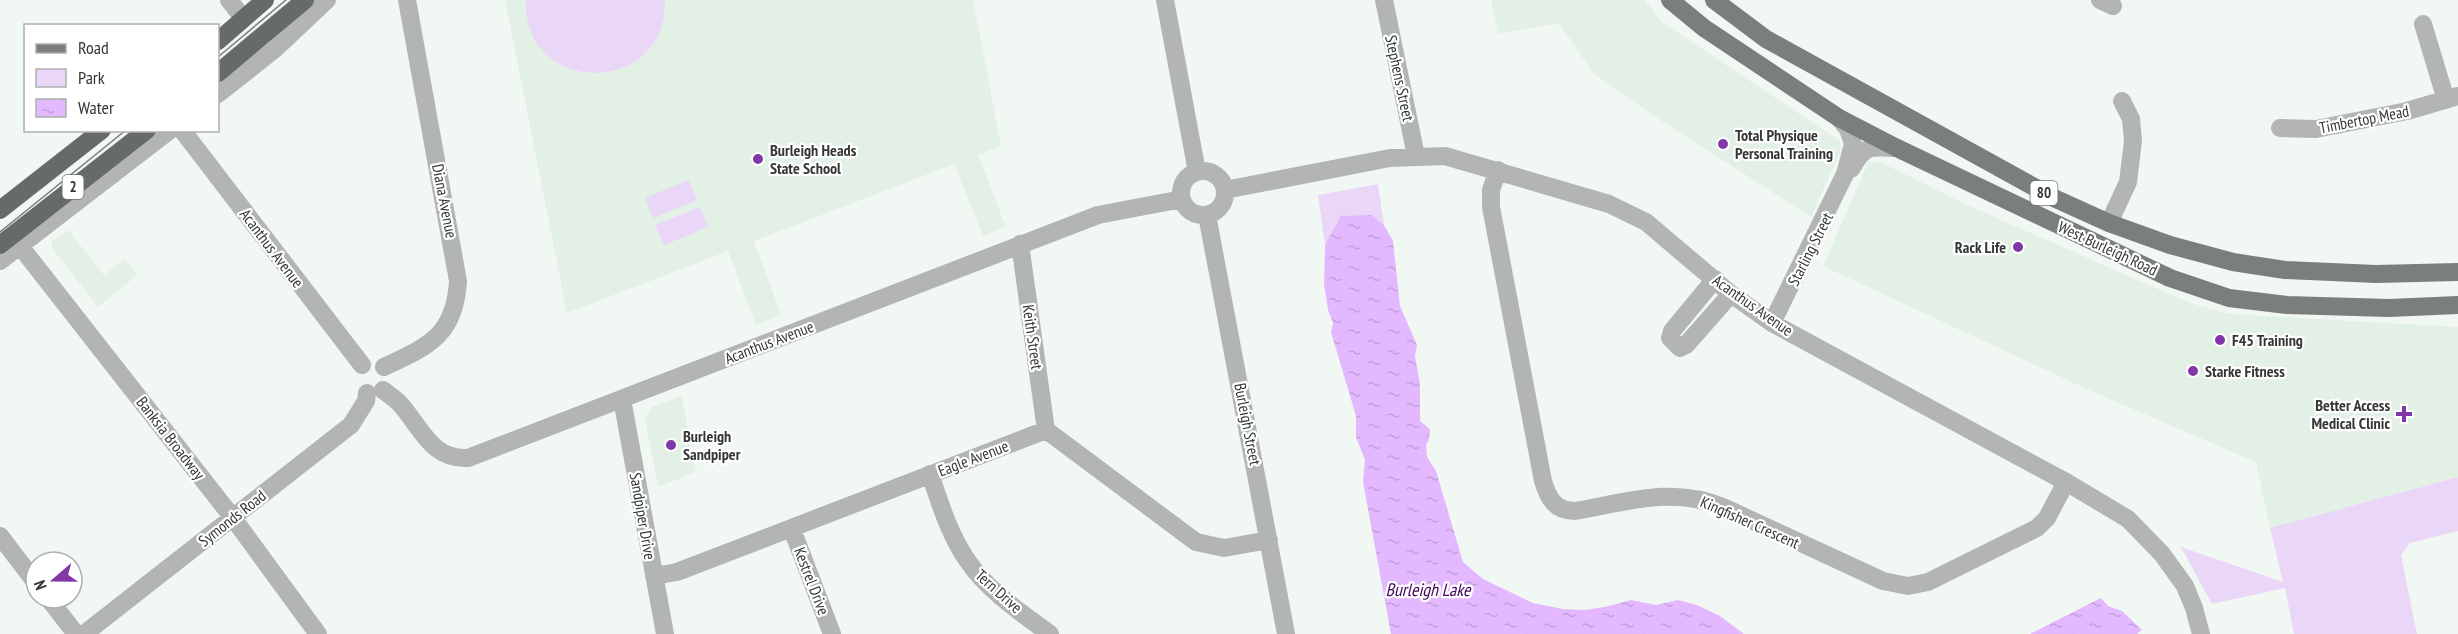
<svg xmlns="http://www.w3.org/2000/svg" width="2458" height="634" font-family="'PT Sans Narrow',sans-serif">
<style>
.built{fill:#e2f0e6}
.park{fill:#ead7f8}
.water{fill:url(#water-ripples)}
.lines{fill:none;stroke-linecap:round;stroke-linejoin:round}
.minor{stroke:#b2b5b3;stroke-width:18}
.major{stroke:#7a7f7b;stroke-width:18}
.highway{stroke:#666b67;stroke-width:18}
.tram{stroke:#797d7b;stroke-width:1.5}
.poi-dot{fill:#8137a8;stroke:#fff;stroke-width:2}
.labels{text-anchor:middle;stroke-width:4.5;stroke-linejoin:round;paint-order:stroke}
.shield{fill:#fff;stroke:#717372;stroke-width:1.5}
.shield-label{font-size:15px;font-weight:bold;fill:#343735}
.street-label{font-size:16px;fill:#343735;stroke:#fff}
.poi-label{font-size:16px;font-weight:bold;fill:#343735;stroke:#fff;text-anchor:start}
.water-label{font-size:18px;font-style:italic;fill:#42095c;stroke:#fff}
</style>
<defs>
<pattern id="water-ripples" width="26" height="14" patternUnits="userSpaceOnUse" patternTransform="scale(1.5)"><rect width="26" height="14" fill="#e3b8ff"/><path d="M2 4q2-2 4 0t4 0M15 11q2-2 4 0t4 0" fill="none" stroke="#c39fdb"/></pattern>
</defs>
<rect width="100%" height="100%" fill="#f1f8f4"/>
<path class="built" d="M505 0H973L1001 146 978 155 1006 227 983 236 954 164 754 241 781 315 756 325 728 251 567 313Z
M1491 0H1645L1662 22 1840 141 1841 150 1811 217 1654 116 1593 73 1559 23 1498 34Z
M1880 162 1967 205 2190 303 2230 314 2458 327V477L2270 528 2256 462 2091 391 1823 266 1868 163Z
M68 230 104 275 125 259 137 275 98 307 52 248V242Z
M682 396 696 472 658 487 645 418 652 407Z"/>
<path class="park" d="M526 0H665C667 99 521 95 526 0Z
M689 180 697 200 653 218 645 198Z
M1378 184 1384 225 1370 215 1332 233 1325 245 1318 195Z
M700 207 708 227 664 245 655 225Z
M2458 477V531L2410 543 2401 555 2417 634H2294L2285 588 2212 604 2181 547 2283 582 2270 528Z"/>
<path class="water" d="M1371 215 1384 225 1393 241 1400 306 1417 345 1415 356 1420 384V421L1430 429 1429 439 1426 445 1427 457 1436 471 1463 562 1483 579 1533 603 1563 609 1584 610 1605 607 1631 600 1656 605 1678 600 1697 605 1720 616 1744 634H1391L1363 482 1365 460 1356 437V416L1331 332 1333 323 1328 310 1324 284 1325 245 1341 216Z
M2101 598 2108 606 2122 611 2142 630 2137 634H2030Z"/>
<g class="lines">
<path class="minor" d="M229 0 243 18
M1165 0 1197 172
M1384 0 1416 156
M2100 0 2113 6
M2423 24 2446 100
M218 94 275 49 327 0
M2280 128 2316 129 2407 111 2458 96
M182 130 362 365
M1851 169C1866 144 1869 147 1897 148
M1498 170 1491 190V207L1543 481C1548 498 1555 511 1575 511 1627 502 1672 486 1723 507L1883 581 1908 586 1928 582 2037 528 2047 518 2066 482
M1181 193a22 22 0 1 1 44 0a22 22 0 1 1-44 0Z
M1225 190 1390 158 1445 156 1609 204 1646 222 1731 294 1772 323 2066 482 2128 519 2162 554 2185 586 2194 608 2201 634
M1207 215 1286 634
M2109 223 2128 182 2133 141 2131 119 2122 101
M1020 244 1046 430
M20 246 233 518 318 634
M0 261 170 130
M1715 279 1672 331 1670 338 1680 348 1686 345 1731 294
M1772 323 1845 174 1853 144 1848 129 1839 118
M384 367C429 346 455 335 458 281L407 0
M383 390C389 395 396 399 401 405 422 429 432 460 468 458L1098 215 1182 199
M622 399 665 634
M930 474C940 503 949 534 967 560 988 591 1020 612 1050 634
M792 529 832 634
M0 536 36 583
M654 576 677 572 1046 430 1196 542 1224 548 1269 540
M48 598 76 634
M84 634 351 425 366 401 367 393"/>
<path class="major" d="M1670 0 1704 28 1839 118 1897 148 2170 278 2229 298 2287 305 2389 308 2458 305
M1714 0 1766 39 2056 199 2109 223 2170 245 2233 262 2285 270 2376 274 2458 272"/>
<path class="highway" d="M218 41 265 0
M218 73 305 0
M0 210 102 130
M0 245 147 130"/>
<path class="tram" d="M218 57 286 0
M0 232 126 130"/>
</g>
<g class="poi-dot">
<circle cx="1723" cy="144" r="6"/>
<circle cx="758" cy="159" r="6"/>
<circle cx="2018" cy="247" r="6"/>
<circle cx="2220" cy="340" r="6"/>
<circle cx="2193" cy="371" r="6"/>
<path d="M2401 405h6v6h6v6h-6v6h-6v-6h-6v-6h6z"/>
<circle cx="671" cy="445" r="6"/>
</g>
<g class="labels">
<g class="shield">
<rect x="62.5" y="175" width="21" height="24" rx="4.5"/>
<rect x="2030.5" y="181" width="27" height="24" rx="4.5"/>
</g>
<g class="shield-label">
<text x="73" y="192">2</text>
<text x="2044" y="198">80</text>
</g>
<g class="street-label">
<text transform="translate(1400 78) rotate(78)" y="6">Stephens Street</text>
<text transform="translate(2364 119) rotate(-11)" y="6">Timbertop Mead</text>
<text transform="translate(445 201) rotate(79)" y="6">Diana Avenue</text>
<text transform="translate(272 248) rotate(53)" y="6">Acanthus Avenue</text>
<text transform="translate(2108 248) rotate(25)" y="6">West Burleigh Road</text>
<text transform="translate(1810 249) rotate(-63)" y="6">Starling Street</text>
<text transform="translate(1753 305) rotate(35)" y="6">Acanthus Avenue</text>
<text transform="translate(1033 337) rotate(82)" y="6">Keith Street</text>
<text transform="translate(769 342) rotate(-21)" y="6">Acanthus Avenue</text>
<text transform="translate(1248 424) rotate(79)" y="6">Burleigh Street</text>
<text transform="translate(171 438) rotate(52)" y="6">Banksia Broadway</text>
<text transform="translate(973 458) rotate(-21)" y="6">Eagle Avenue</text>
<text transform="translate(643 516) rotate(80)" y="6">Sandpiper Drive</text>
<text transform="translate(232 518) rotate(-38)" y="6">Symonds Road</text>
<text transform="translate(1750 522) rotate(24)" y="6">Kingfisher Crescent</text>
<text transform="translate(812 581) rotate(69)" y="6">Kestrel Drive</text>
<text transform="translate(999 591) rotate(42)" y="6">Tern Drive</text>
</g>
<g class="poi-label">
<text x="1735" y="141">Total Physique<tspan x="1735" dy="18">Personal Training</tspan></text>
<text x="770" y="156">Burleigh Heads<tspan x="770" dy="18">State School</tspan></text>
<text x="2006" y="253" text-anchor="end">Rack Life</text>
<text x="2232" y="346">F45 Training</text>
<text x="2205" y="377">Starke Fitness</text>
<text x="2390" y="411" text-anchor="end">Better Access<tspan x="2390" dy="18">Medical Clinic</tspan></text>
<text x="683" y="442">Burleigh<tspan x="683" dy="18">Sandpiper</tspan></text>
</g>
<g class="water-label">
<text x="1428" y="596">Burleigh Lake</text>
</g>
</g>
<rect x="24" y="24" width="195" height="108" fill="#ffffff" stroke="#aeafae" stroke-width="1.5"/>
<rect x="36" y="44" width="30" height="9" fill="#7a7f7b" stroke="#aeafae" stroke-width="1.5"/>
<text x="78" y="54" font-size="18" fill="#343735">Road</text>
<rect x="36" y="69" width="30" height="18" fill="#ead7f8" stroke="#aeafae" stroke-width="1.5"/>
<text x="78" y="84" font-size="18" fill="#343735">Park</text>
<rect x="36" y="99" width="30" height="18" fill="url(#water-ripples)" stroke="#aeafae" stroke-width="1.5"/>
<text x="78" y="114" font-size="18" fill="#343735">Water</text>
<g transform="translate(54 580) rotate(250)"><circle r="28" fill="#ffffff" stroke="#aeafae" stroke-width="1.5"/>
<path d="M0-4.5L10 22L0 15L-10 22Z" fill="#8137a8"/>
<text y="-9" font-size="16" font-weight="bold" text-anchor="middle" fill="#343735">N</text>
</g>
</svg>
